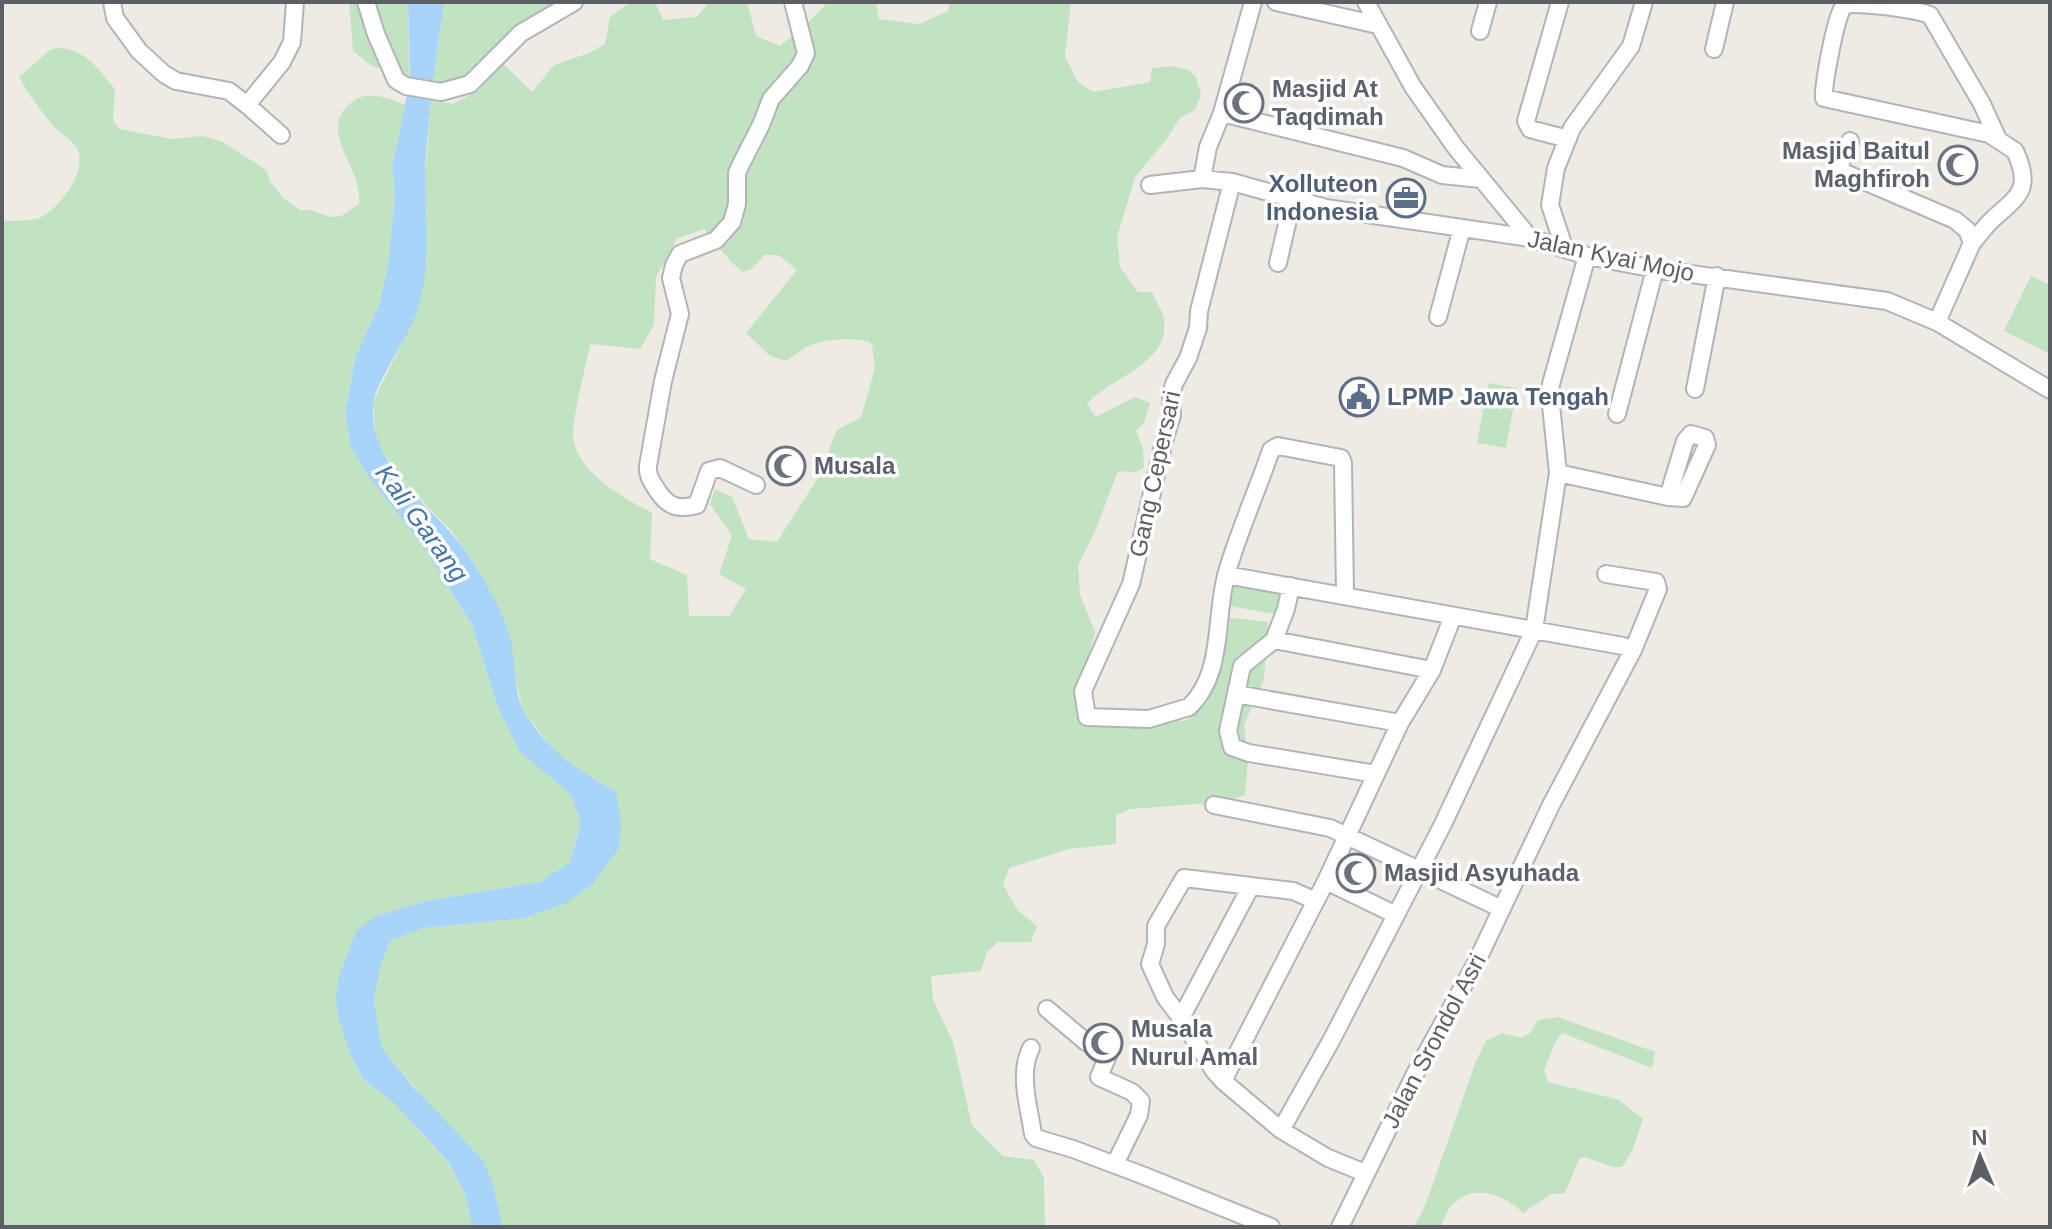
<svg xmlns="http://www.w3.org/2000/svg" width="2052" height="1229" font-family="Helvetica,sans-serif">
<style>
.green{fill:#c2e3c2;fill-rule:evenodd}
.water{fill:#a8d4f9}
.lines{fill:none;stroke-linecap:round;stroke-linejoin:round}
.minor-casing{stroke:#b1b4b8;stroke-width:20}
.minor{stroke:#fff;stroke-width:16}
.labels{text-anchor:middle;stroke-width:7;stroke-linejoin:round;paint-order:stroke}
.worship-label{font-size:24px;font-weight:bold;fill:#5b616d;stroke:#fff;text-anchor:start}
.service-label{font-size:24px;font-weight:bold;fill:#4e5e75;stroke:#fff;text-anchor:end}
.street-label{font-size:24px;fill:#5c5f63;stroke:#fff}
.water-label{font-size:26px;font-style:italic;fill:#4675aa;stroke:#fff}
</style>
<rect width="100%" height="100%" fill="#edebe4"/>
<path class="green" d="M349 2H408L409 76 372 66 353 51Z
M444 2H568L480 74 432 88Z
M655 2 663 20 697 17 709 2H747L756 36 780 46 810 21 828 2H876L879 19 919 24 948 11 950 2H1071L1065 56 1078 82 1093 92 1150 82 1152 68 1172 66 1189 70 1196 77 1201 95 1195 110 1180 118 1166 140 1135 177 1117 237 1120 267 1138 292H1152C1155 300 1161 308 1163 315 1175 363 1110 377 1087 404L1096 417 1135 397 1150 403 1144 423 1136 431 1143 449 1144 467 1136 472 1118 471 1094 534 1078 565 1080 595 1095 632 1075 707C1105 729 1149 721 1185 721L1208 701 1217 666 1225 617 1268 622 1264 679 1244 725 1248 759 1245 795 1224 802 1130 809 1116 815V844L1069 849 1009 868 1003 885 1018 911 1037 926 1031 942H998L987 952 981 971 931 976 933 1000 953 1042 972 1125 1003 1156 1034 1160 1044 1178 1045 1227H503L492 1181 382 1048 374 1001 381 964 390 940 424 928 525 918 565 904 616 791 578 770 553 750 523 710 498 610 475 564 453 533 399 477 376 440 373 402 417 312 426 263 425 176 431 100 453 104 479 90 498 59 532 92 554 65 589 53 605 44 610 17 629 3ZM704 229 732 263 743 272 752 269 764 255H778L797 270 746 333 770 356 787 361C794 356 801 350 809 346 821 339 861 336 872 344L875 368 861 417 837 430 819 476 777 542 749 539 732 497 715 489 710 504 732 536 719 574 746 589 729 616H689L687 575 650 559 652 513C624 498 577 473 573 437 572 418 586 366 590 344L640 349 654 325 656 277 677 239Z
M61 48C86 50 100 71 115 89L113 120 119 129 172 139 203 136 223 142 266 170 270 181 283 198 300 210H311L330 217 341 216 359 204C363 165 315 133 352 102 366 90 389 98 405 105L392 167 395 195 388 265 380 302 355 358 345 414 351 447 371 480 423 546 472 625 497 705 519 750 570 794 581 823 570 862 540 882 426 901 376 916 351 1056 364 1080 393 1102 449 1164 466 1196 472 1227H2V221C14 220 28 222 39 218 59 210 89 169 77 148 71 138 61 135 54 127 42 112 28 94 19 77L51 49Z
M2031 276 2050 285 2048 353 2004 331Z
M1488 383 1517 388 1506 448 1477 443Z
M1235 580 1286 589 1281 615 1230 606Z
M1558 1017 1655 1052 1652 1068 1562 1033 1556 1041 1544 1070 1548 1082 1619 1100 1643 1119 1633 1149 1622 1167H1613L1585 1157 1579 1159 1565 1193 1551 1194 1523 1213C1504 1195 1475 1182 1453 1204 1447 1209 1444 1220 1440 1227H1414L1425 1206 1476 1061 1486 1041 1502 1033 1522 1038 1530 1033 1538 1020Z"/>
<path class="water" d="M408 2H444L432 88 410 84Z
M407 95 431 100C429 126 425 153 425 179 426 223 431 270 417 312 409 336 374 385 373 405 369 474 444 511 475 565 488 587 506 616 511 642 516 664 513 692 525 713 549 752 576 770 616 791L621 823 619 848 593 884 565 904 525 918 424 928 391 940 381 964 374 1001 382 1048 414 1088 483 1160 492 1181 503 1227H472L466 1196 449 1163 393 1102 364 1080 351 1056 338 1017 336 997 339 977 356 931 376 916 426 901 540 882 570 862 581 823 570 794 519 751 497 705 472 625 423 546 371 480 351 447 345 414 355 358 380 302 388 265 395 195 392 167Z"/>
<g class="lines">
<g class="minor-casing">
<path id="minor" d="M112 2 115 18 139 51 164 74 176 81 229 91 247 105 282 62 292 42 295 2
M366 2 376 34 396 80 406 86 441 92 470 84 521 33 574 2
M1276 2 1378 25
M1366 2 1413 87 1456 148 1530 238
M1560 2 1526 121 1530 129 1568 139
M1480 31 1488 2
M1714 49 1725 2
M247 105 281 135
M1222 113 1403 158 1442 175 1481 179
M1850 141 1838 170 1955 220 1967 230 1972 243 1937 322
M1202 179 1208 147 1222 113 1253 2
M1232 182 1199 311 1198 328 1188 358 1174 384 1171 396 1172 415 1164 441 1131 584 1083 691 1087 717 1149 719 1189 707C1225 673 1214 616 1227 572 1239 531 1257 491 1271 450L1278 446 1341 458 1343 463 1345 594
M1150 185 1202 179 1232 182 1326 208 1530 238 1587 256 1655 269 1887 301 1937 322 2050 390
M1972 243C1979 235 1986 225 1994 218 2020 195 2032 188 2015 151L1989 134 1824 98C1823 86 1836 13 1844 6 1854 0 1917 10 1930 15L1982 104 1997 137
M1564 247 1550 205 1556 168 1572 128 1631 46 1644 2
M1278 263 1293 198
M1438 317 1462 228
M1695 389 1717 276
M1617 414 1655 269
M1558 473 1668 497 1683 498 1707 445 1705 438 1691 434 1685 441 1668 497
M756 485 720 468 709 471 697 505C678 510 668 507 657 490 652 482 647 476 648 466L663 381 680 314 671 278 674 265 680 254 716 240 732 222 737 204V173L741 164 761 125 771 99 800 66 806 53 793 2
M1226 575 1623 646 1633 650
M1291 586 1286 609 1274 640 1242 666 1228 731 1232 747 1249 753 1376 774
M1274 640 1432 670
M1236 694 1400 723
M1214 805 1330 828 1502 909
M1396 915 1326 881 1400 723 1432 670 1453 616
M1047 1009 1086 1042 1108 1055 1099 1077 1132 1092 1141 1101 1139 1115 1115 1164
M1181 1018 1165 997 1150 964 1156 944V926L1184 878 1251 886
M1031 1048C1018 1074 1029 1107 1033 1134L1036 1138 1073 1149 1142 1175 1271 1227
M1223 1081 1214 1071 1181 1018 1251 886 1293 891 1316 901
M1281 1130 1223 1081 1326 881
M1365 1173 1328 1158 1281 1130 1332 1039 1443 824 1534 630 1558 473 1550 395 1551 384 1587 256
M1340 1227 1415 1074 1477 961 1551 805 1633 650 1658 589 1656 582 1606 574"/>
</g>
<use href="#minor" class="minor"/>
</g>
<defs>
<g id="mosque-ring" transform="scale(2)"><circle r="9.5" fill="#fff" stroke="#6b7280" stroke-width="1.5"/><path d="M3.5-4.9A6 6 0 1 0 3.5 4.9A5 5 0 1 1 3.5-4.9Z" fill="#6b7280"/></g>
<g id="office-ring" transform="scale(2)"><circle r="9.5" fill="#fff" stroke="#5c6f8a" stroke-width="1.5"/><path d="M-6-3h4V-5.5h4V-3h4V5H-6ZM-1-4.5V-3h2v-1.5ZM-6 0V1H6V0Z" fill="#5c6f8a"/></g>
<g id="civic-ring" transform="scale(2)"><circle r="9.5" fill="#fff" stroke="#5c6f8a" stroke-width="1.5"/><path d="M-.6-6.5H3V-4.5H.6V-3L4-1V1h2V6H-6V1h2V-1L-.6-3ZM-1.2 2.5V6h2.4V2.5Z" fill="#5c6f8a"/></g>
</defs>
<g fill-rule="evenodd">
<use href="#mosque-ring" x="1244" y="103"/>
<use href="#mosque-ring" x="1958" y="165"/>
<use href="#office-ring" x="1406" y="198"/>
<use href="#civic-ring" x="1359" y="397"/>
<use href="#mosque-ring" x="786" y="466"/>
<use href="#mosque-ring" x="1356" y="873"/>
<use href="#mosque-ring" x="1103" y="1043"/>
</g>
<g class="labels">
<g class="worship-label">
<text x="1272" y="97">Masjid At<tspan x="1272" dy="28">Taqdimah</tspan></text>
<text x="1930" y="159" text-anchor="end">Masjid Baitul<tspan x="1930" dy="28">Maghfiroh</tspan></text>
<text x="814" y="474">Musala</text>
<text x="1384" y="881">Masjid Asyuhada</text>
<text x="1131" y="1037">Musala<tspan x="1131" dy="28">Nurul Amal</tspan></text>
</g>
<g class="service-label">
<text x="1378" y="192">Xolluteon<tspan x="1378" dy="28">Indonesia</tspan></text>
<text x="1387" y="405" text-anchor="start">LPMP Jawa Tengah</text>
</g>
<g class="street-label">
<text transform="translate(1611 256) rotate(12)" y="8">Jalan Kyai Mojo</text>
<text transform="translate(1155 474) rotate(-78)" y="8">Gang Cepersari</text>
<text transform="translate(1434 1041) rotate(-62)" y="8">Jalan Srondol Asri</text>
</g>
<g class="water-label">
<text transform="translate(422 523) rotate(54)" y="9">Kali Garang</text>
</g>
</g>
<rect width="2052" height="1229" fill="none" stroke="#5c5f63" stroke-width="8"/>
<g transform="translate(1980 1157) rotate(358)" stroke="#ffffff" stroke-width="6" paint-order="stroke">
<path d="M0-6L14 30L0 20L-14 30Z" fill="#5c5f63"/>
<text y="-12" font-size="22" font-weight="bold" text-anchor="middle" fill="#5c5f63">N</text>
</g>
</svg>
